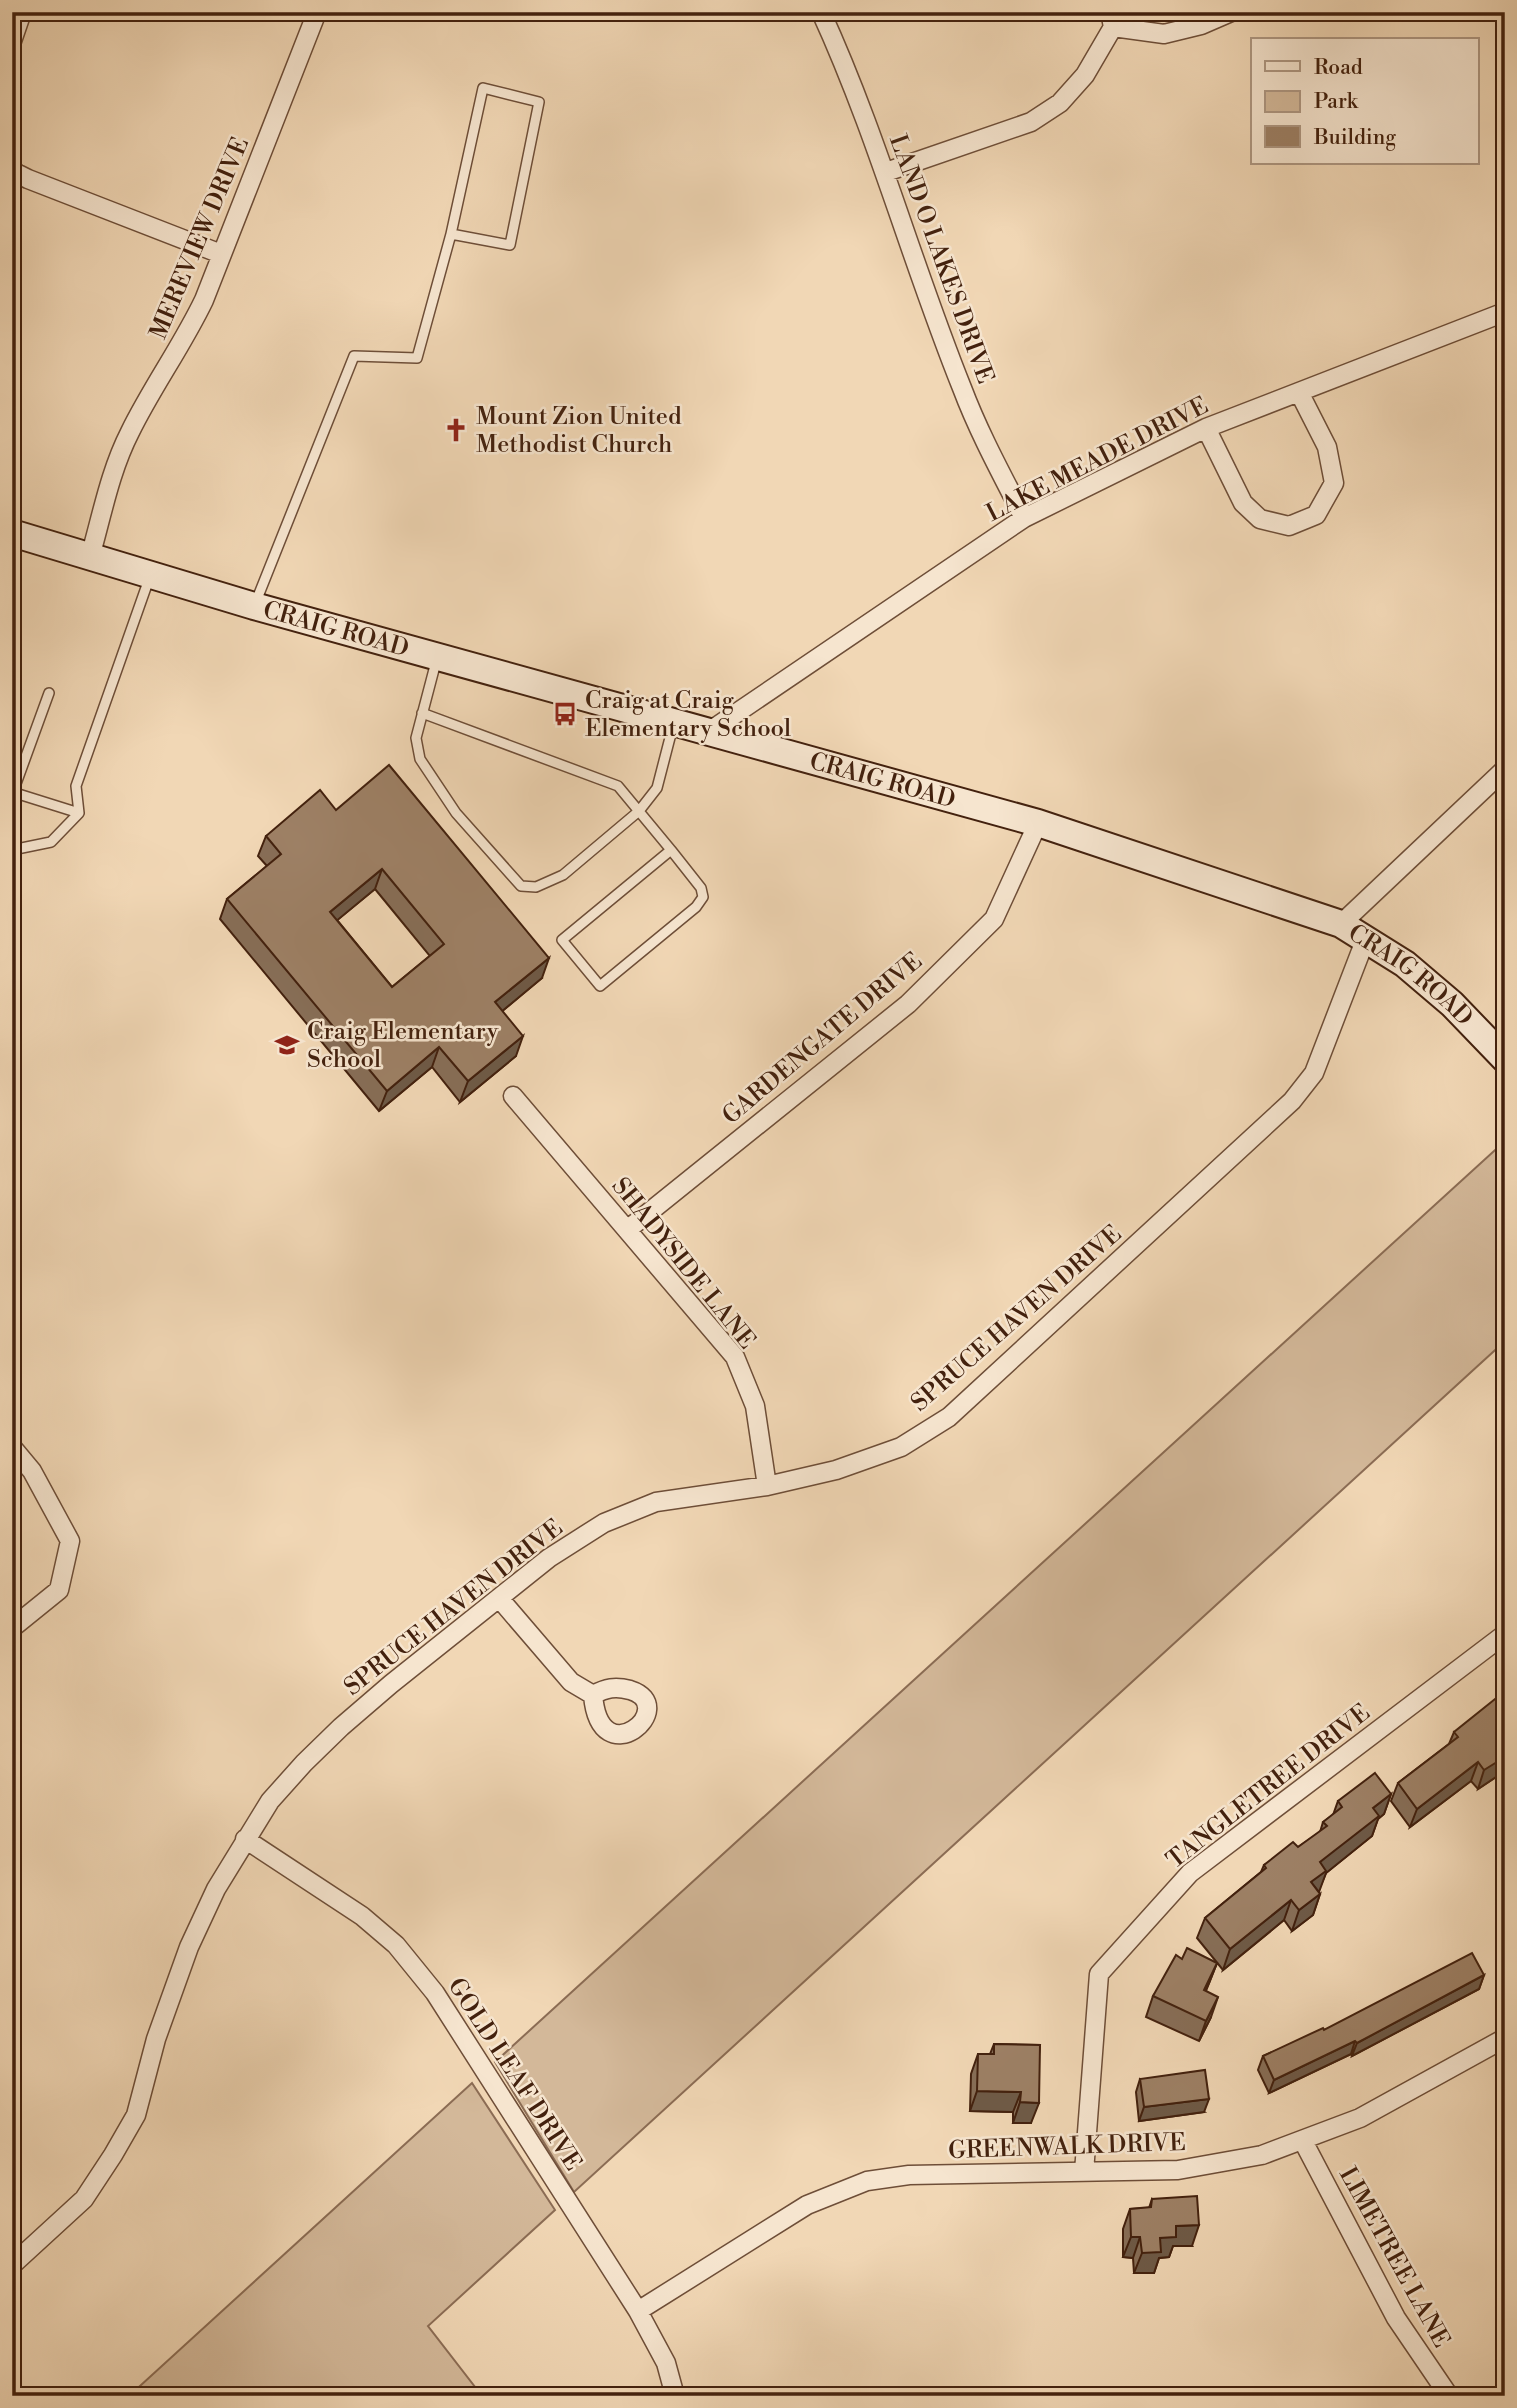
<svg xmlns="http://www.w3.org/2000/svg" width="1517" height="2408" font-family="'Libre Bodoni',serif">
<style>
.green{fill:#d3b899;stroke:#8b6c54;stroke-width:2}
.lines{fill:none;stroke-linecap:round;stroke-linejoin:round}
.lane-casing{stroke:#6e4e38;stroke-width:12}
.street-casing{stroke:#6e4e38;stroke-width:21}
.secondary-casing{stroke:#43210e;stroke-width:30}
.lane{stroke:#f6e5cf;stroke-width:9}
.street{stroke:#f6e5cf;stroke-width:18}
.secondary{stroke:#f6e5cf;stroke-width:26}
.wall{fill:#876e57;stroke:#43210e;stroke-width:2;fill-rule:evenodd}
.shaded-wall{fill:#6e5a47;stroke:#43210e;stroke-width:2}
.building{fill:#9d8065;stroke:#43210e;stroke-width:2;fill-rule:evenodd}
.labels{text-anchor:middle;stroke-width:5;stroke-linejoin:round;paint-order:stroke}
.street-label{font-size:24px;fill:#43210e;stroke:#f6e5cf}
.poi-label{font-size:24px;fill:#43210e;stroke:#f6e5cf;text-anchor:start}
</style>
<rect width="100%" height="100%" fill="#f1d7b5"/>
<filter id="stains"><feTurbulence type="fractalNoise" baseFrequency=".00286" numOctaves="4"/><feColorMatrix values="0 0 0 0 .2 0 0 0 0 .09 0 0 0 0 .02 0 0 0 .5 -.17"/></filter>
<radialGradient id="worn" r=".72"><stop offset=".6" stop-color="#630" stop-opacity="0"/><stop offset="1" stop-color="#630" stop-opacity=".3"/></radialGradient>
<path class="green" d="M1505 1141V1341L574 2192 495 2062Z
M472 2083 555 2210 428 2326 482 2396H129Z"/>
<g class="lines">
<g class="lane-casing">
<path id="lane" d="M255 604 354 356 417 358 451 234 510 245 539 102 483 88 451 234
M437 658 416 738 420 759 456 813 521 886 536 887 563 875 639 811 657 788 673 726
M422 713 618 786 671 850 562 940 600 986 696 907 703 897 701 888 671 850
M12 792 79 813
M13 792 49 693
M12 850 51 842 79 813 76 786 149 579"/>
</g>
<g class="street-casing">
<path id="street" d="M821 12C877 134 912 264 962 388 979 433 1002 475 1024 518
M1113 27 1164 34 1201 25 1231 12
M12 41 22 12
M12 168 16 173 28 179 221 254
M886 172 1031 122 1060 103 1085 75 1113 27 1110 12
M1206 428 1243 503 1260 519 1289 526 1316 515 1334 483 1327 447 1299 392
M90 557C102 515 110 471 130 432 152 387 182 346 204 300L317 12
M707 733 1024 518 1206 428 1505 312
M1341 924 1505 769
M513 1096 735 1357 755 1406 767 1486
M627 1230 908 1004 994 919 1038 823
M12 1447 32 1471 70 1541 59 1590 12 1628
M499 1598 571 1682 593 1695C606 1688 615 1686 630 1690 682 1706 600 1778 593 1695
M245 1839 362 1916 396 1945 435 1993 638 2311 666 2363 675 2396
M1303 2141 1396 2318 1449 2396
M1084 2172 1099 1974 1190 1873 1505 1634
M12 2265 84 2199 113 2155 136 2115 156 2039 189 1947 216 1889 270 1801 304 1763 341 1727 391 1684 549 1558 604 1523 656 1502 767 1486 836 1470 901 1447 949 1417 1292 1101 1314 1073 1366 938
M638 2311 807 2205 867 2181 909 2175 1178 2170 1262 2155 1360 2118 1505 2038"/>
</g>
<g class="secondary-casing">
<g id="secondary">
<path id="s1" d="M12 533 254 606 1038 823 1341 924 1405 964 1452 1004 1505 1059"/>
</g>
</g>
<use href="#lane" class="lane"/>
<use href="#street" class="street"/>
<use href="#secondary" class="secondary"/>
</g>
<path class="wall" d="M336 810 542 978 502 1011 516 1056 460 1102 432 1067 379 1111 220 919 227 899 267 866 258 856 266 836ZM375 889 430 956 392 987 337 920Z
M1454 1732 1505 1771 1478 1789 1471 1781 1410 1827 1391 1801 1398 1783 1449 1744Z
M1391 1794 1384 1814 1378 1819 1372 1836 1326 1873 1318 1892 1320 1894 1313 1915 1292 1931 1284 1920 1223 1970 1197 1938 1205 1918 1261 1872 1264 1865 1298 1847 1320 1832 1323 1822 1333 1815 1338 1801Z
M1182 1959 1217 1963 1206 1991 1211 2017 1199 2041 1146 2017 1153 1996Z
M1484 1975 1479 1989 1352 2056 1351 2054 1269 2093 1258 2070 1263 2056 1324 2030Z
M994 2044 1040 2045 1031 2123H1013V2112L970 2111 971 2074 978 2054H990Z
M1140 2079 1204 2112 1139 2121 1136 2092Z
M1152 2199 1192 2246H1173L1169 2257 1159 2258 1154 2273H1134L1133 2258 1123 2257V2229L1130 2209 1149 2208Z"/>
<path class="shaded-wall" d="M382 869 375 889 323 932 330 912Z
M549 958 542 978 488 1023 495 1002Z
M523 1036 516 1056 460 1102 468 1081Z
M439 1047 432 1067 379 1111 387 1091Z
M1505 1749V1771L1478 1789 1484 1770Z
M1478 1762 1471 1781 1410 1827 1417 1809Z
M1391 1794 1384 1814 1378 1819 1372 1836 1326 1873 1319 1892 1311 1882 1320 1862 1373 1808Z
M1320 1894 1313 1915 1292 1931 1299 1910Z
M1291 1900 1284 1920 1223 1970 1230 1949Z
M1217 1963 1209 1983 1196 2010 1204 1990Z
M1484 1975 1479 1989 1352 2056 1357 2043Z
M1218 1997 1211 2017 1199 2041 1206 2021Z
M1355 2041 1351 2054 1269 2093 1274 2080Z
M977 2091 1021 2092 1013 2112 970 2111Z
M1209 2099 1204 2112 1139 2121 1144 2107Z
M1020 2102 1039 2103 1031 2123H1013Z
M1199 2225 1192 2246H1173L1169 2257 1159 2258 1154 2273H1134L1142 2253 1176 2226Z
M1131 2237H1140L1133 2258 1123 2257Z"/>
<path class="building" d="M389 765 549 958 495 1002 523 1036 468 1081 439 1047 387 1091 227 899 281 854 266 836 320 790 336 810ZM382 869 444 944 392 987 330 912Z
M1505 1691V1757L1484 1770 1478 1762 1417 1809 1398 1783 1458 1737 1454 1732Z
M1375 1773 1391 1794 1373 1808 1379 1816 1320 1862 1326 1871 1311 1882 1320 1894 1299 1910 1291 1900 1230 1949 1205 1918 1266 1868 1264 1865 1293 1842 1298 1847 1327 1826 1323 1822 1342 1807 1338 1801Z
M1187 1948 1217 1963 1204 1990 1218 1997 1206 2021 1153 1996 1176 1955 1182 1959Z
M1472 1953 1484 1975 1357 2043 1355 2041 1274 2080 1263 2056 1323 2028 1324 2030Z
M994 2044 1040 2045 1039 2103 1020 2102 1021 2092 977 2091 978 2054H994Z
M1205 2070 1209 2099 1144 2107 1140 2079Z
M1197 2196 1199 2225 1176 2226V2237L1160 2238 1161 2252 1142 2253 1140 2237H1131L1130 2209 1151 2207 1152 2199Z"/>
<defs>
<g id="church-bare" transform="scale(1.89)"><path d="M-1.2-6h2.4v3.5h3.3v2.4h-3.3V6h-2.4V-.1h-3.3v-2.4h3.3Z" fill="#8f2418" stroke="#f6e5cf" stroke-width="2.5" paint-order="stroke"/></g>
<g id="bus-bare" transform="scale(1.89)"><path d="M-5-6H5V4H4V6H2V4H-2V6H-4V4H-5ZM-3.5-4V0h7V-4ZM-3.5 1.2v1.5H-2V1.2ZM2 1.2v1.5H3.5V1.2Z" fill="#8f2418" stroke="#f6e5cf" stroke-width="2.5" paint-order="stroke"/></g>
<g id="school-bare" transform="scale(1.89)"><path d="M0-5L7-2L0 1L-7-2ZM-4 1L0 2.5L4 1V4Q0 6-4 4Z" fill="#8f2418" stroke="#f6e5cf" stroke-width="2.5" paint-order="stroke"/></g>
</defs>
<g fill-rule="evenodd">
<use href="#church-bare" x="456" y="430"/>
<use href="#bus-bare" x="565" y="714"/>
<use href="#school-bare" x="287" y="1045"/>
</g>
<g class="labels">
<g class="street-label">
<text transform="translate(199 238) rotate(-67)" y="8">MEREVIEW DRIVE</text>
<text transform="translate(942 259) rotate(70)" y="8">LAND O LAKES DRIVE</text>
<text transform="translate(1097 459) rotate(-27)" y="8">LAKE MEADE DRIVE</text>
<text dy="8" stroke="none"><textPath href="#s1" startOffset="338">CRAIG ROAD</textPath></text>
<text dy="8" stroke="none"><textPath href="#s1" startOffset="905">CRAIG ROAD</textPath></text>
<text dy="8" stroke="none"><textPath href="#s1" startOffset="1472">CRAIG ROAD</textPath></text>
<text transform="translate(822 1038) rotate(-40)" y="8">GARDENGATE DRIVE</text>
<text transform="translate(684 1263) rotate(51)" y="8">SHADYSIDE LANE</text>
<text transform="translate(1016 1318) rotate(-41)" y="8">SPRUCE HAVEN DRIVE</text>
<text transform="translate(453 1607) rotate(-38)" y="8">SPRUCE HAVEN DRIVE</text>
<text transform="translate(1268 1786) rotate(-38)" y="8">TANGLETREE DRIVE</text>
<text transform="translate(515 2074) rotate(57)" y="8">GOLD LEAF DRIVE</text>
<text transform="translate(1067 2146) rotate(-2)" y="8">GREENWALK DRIVE</text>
<text transform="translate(1395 2257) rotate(61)" y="8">LIMETREE LANE</text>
</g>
<g class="poi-label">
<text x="476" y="424">Mount Zion United<tspan x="476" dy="28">Methodist Church</tspan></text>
<text x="585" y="708">Craig at Craig<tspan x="585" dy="28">Elementary School</tspan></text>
<text x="307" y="1039">Craig Elementary<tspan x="307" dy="28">School</tspan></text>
</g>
</g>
<rect width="1517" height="2408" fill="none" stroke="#f1d7b5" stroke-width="42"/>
<rect x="14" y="14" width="1489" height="2380" fill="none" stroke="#43210e" stroke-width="3.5"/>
<rect x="21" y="21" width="1475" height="2366" fill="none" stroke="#43210e" stroke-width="2"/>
<rect x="1251" y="38" width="228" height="126" fill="#f6e5cf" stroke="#ae9782" stroke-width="2"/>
<rect x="1265" y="61" width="35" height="10" fill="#f6e5cf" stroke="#ae9782" stroke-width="2"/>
<text x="1314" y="74" font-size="21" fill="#43210e">Road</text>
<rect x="1265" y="91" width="35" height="21" fill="#d3b899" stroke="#ae9782" stroke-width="2"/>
<text x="1314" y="108" font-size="21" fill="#43210e">Park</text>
<rect x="1265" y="126" width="35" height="21" fill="#9d8065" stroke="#ae9782" stroke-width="2"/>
<text x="1314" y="144" font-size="21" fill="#43210e">Building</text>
<rect width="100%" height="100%" filter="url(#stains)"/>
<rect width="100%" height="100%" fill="url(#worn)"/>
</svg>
